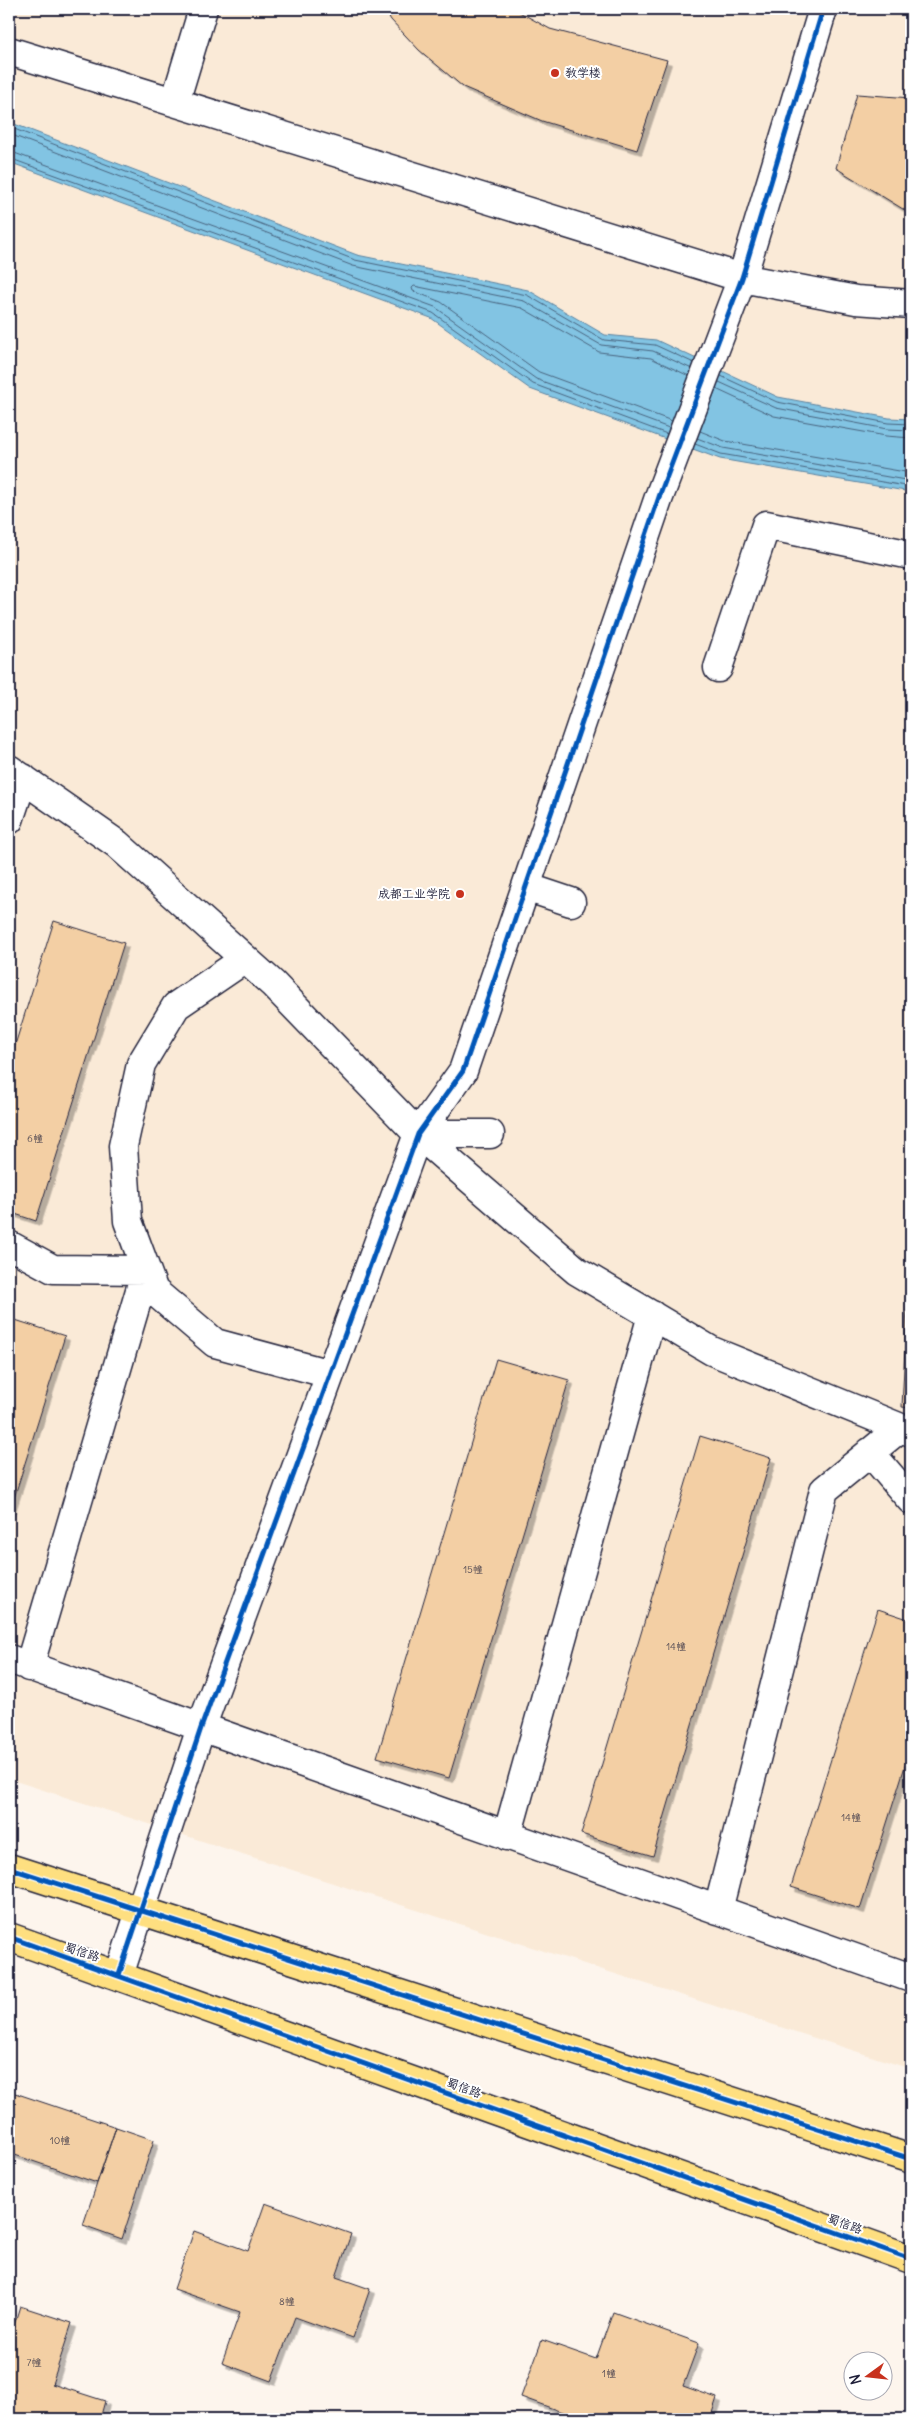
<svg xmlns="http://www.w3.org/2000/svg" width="920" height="2428" font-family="Delius,'LXGW WenKai TC',sans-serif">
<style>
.built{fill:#faead7}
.water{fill:#82c4e3;stroke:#5c83a0}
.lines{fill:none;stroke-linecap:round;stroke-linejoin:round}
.shore{stroke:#48637e;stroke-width:1}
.building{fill:#f3cfa4;stroke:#22223b;filter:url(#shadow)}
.minor-casing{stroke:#22223b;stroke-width:31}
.major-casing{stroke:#22223b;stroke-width:31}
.minor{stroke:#fff;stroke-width:28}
.major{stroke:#fedf80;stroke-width:28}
.cycleway-casing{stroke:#fff;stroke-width:8}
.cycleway{stroke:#0057b8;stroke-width:5}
.poi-dot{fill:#c8321e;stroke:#fff;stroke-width:2}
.labels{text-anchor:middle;stroke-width:4;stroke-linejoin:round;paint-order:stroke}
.number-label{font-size:10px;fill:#564d55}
.poi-label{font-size:12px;fill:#22223b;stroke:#fff;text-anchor:start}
.street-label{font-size:12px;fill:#22223b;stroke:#fff}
</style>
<defs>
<filter id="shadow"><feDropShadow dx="4.5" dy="4.5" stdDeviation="0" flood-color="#0004"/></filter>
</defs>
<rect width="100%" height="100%" fill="#fdf5ed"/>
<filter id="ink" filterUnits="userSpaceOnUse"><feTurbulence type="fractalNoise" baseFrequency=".02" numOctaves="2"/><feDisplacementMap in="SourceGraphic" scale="10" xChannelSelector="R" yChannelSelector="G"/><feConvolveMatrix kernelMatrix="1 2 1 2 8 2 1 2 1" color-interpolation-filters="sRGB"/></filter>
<g filter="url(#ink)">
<path class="built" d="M9 9H911V2069L9 1779Z"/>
<path class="water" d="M9 122 357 255 528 290 605 335 656 340 778 397 889 418 911 419V492L720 459 530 389 431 318 9 162Z"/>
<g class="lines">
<path class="shore" d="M9 127 355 260 527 295 604 340 655 345 694 363
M9 134 353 266 524 301 601 345 653 351 692 369
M9 151 435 307 536 379 669 428
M9 158 433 313 533 384 667 434
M721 376 777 402 888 423 911 424
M719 382 776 408 887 429 911 430
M716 389 774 416 886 436 911 438
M672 421 539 372 441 302 413 291 412 288 414 286 522 308 599 352 651 358 689 376
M700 431 725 441 911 473
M697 438 723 448 911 481
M695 444 721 454 911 487"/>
</g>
<path class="building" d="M384 9H514L550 29 667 60 637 150 542 121 463 87 419 50 391 20Z
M857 94 911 98V214L836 168Z
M54 921 124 943 36 1221 9 1212V1064Z
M911 1228V1408L902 1407Z
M9 1318 65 1336 9 1514Z
M496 1359 569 1380 449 1778 377 1757Z
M700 1436 771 1458 653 1856 581 1834Z
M878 1609 911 1620V1747L860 1909 791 1887Z
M9 2091 116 2127 97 2183 9 2153Z
M116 2127 154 2140 122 2239 83 2225Z
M265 2203 351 2234 336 2277 370 2289 353 2338 295 2317 271 2381 222 2363 240 2312 174 2289 194 2231 248 2251Z
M20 2306 72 2323 52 2384 105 2401 100 2419H9V2341Z
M613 2312 699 2343 683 2386 717 2398 710 2419H581L521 2397 542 2340 596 2359Z"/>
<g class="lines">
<g class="minor-casing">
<path id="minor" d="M9 51 742 278 856 300 911 304
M175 102 203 9
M718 668 766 525 911 555
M9 769 117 844 273 984 418 1134 577 1271 712 1351 911 1432
M9 820 23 778
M526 887 571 902
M245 959 176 1006 141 1064 123 1146 128 1221 154 1291 215 1343 330 1374
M418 1134H490
M9 1245 53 1269 146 1270 29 1667
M870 1452 911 1500
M9 1659 911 1978
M507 1836 652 1315
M718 1910 824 1490 900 1428
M119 1975 201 1728 418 1134 463 1071 659 497 742 278 823 9"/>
</g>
<g class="major-casing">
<path id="major" d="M9 1868 911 2159
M9 1937 911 2259"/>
</g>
<use href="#minor" class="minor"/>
<use href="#major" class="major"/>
<g class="cycleway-casing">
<path id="cycleway" d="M9 1868 911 2159
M9 1937 911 2259
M119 1975 201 1728 418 1134 463 1071 659 497 742 278 823 9"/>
</g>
<use href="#cycleway" class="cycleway"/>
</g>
</g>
<g class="poi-dot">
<circle cx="555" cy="73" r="5"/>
<circle cx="460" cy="894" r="5"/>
</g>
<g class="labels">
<g class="number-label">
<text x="35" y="1142">6幢</text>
<text x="473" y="1573">15幢</text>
<text x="676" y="1650">14幢</text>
<text x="851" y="1821">14幢</text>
<text x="60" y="2144">10幢</text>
<text x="287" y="2305">8幢</text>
<text x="34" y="2366">7幢</text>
<text x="609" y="2377">1幢</text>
</g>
<g class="poi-label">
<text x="565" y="77">教学楼</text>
<text x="450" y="898" text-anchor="end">成都工业学院</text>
</g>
<g class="street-label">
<text transform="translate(82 1952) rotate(18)" y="4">蜀信路</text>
<text transform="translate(464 2088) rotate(20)" y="4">蜀信路</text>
<text transform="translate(845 2224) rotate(20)" y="4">蜀信路</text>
</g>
</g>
<rect width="920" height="2428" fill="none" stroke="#fff" stroke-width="30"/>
<rect x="15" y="15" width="890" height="2398" fill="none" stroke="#22223b" stroke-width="2" filter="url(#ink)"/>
<g transform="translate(868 2376) rotate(255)"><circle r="24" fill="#ffffff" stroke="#a7a7b1"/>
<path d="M0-4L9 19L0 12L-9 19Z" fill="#c8321e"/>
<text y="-8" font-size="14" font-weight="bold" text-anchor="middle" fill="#22223b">N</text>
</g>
</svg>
